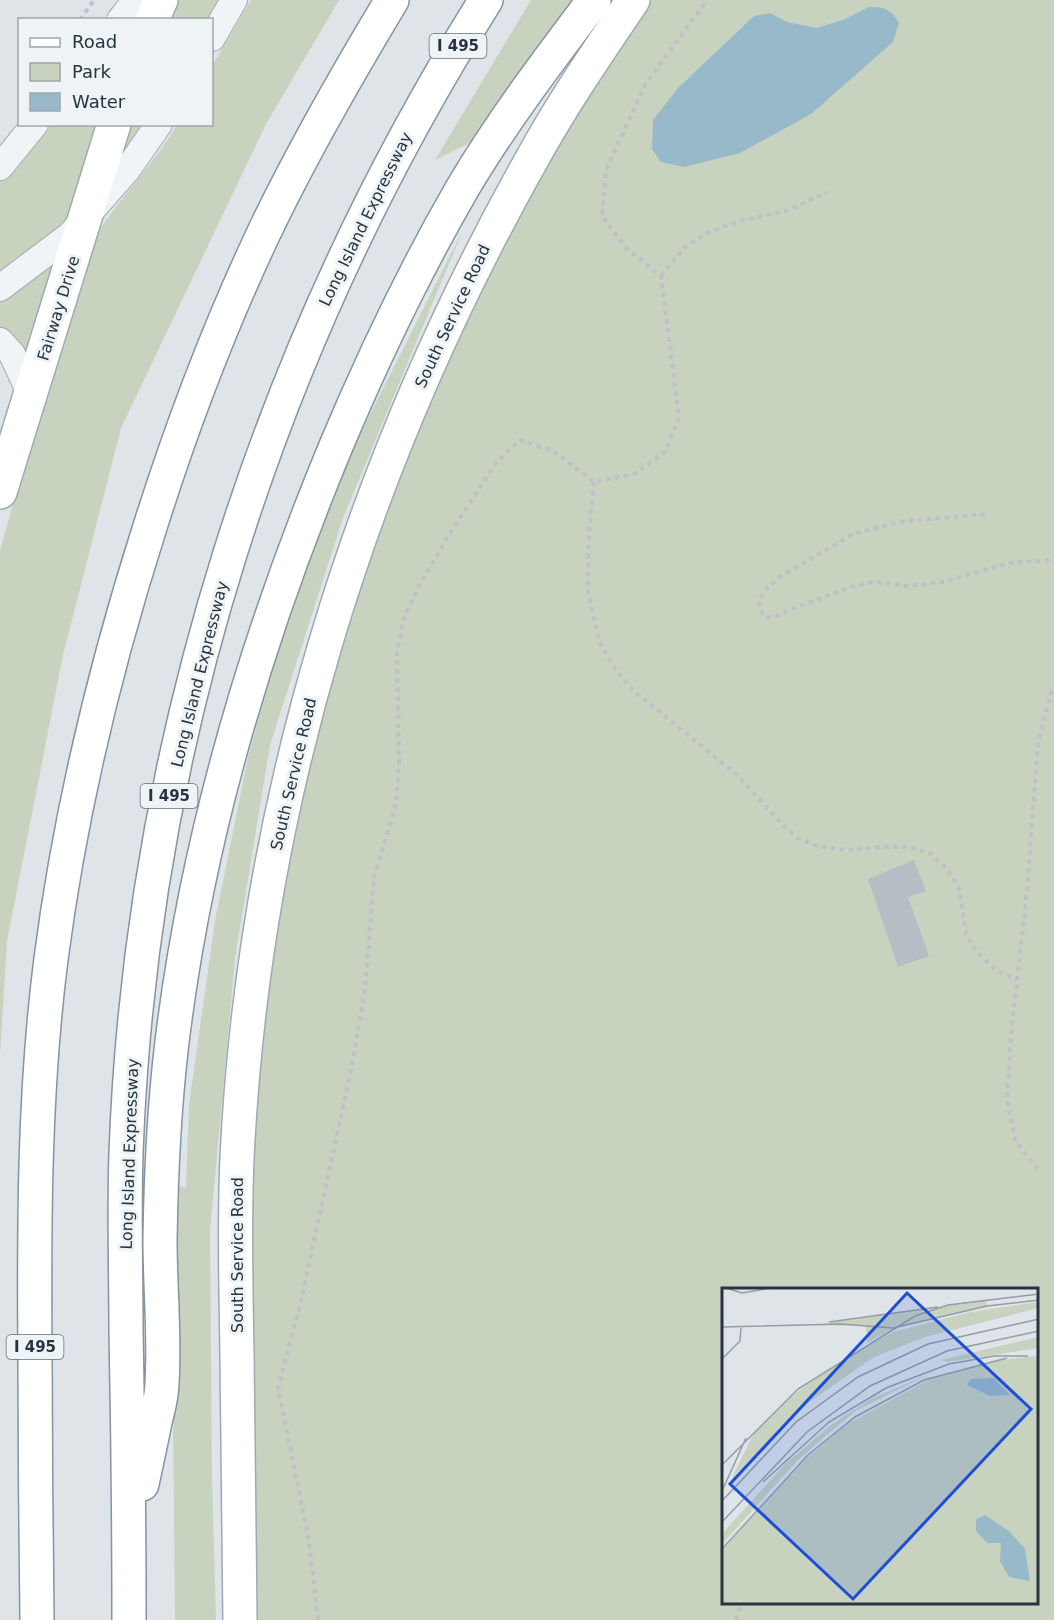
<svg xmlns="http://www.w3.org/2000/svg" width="1054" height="1620" font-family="'DejaVu Sans',sans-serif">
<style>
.green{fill:#c7d2bf;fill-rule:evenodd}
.water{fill:#98b9ca}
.building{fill:#b5bec5}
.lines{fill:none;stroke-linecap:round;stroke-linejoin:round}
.minor-casing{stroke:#a3acb2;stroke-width:28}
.major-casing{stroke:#9daab4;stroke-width:36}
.highway-casing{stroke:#85949f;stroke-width:36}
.path{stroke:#bcc2c7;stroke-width:4;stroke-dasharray:4.5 4.5;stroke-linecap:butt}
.minor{stroke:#f1f4f6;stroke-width:26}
.major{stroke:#fff;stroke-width:33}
.highway{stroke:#fff;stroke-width:33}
.labels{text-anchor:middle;stroke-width:6;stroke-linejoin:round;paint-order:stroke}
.shield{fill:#eef3f6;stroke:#636d77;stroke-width:1.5}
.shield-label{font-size:15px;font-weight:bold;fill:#273440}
.street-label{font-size:16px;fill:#273440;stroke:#eef3f6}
.inset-road{fill:none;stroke:#959ea5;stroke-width:1.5}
.view{fill:#1d4ed8;fill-opacity:0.15;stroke:#1d4ed8;stroke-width:3}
.inset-edge{fill:none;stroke:#273440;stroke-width:3}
</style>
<rect width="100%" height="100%" fill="#dee4e8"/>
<path class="green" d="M136 0H234L212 20H120Z
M251 0H339L266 124 121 428 63 655 7 941 0 1055V551L40 407 97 234C121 196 154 164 177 125L212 124V66Z
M531 0H577L476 140 435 160Z
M642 0H1054V1620H245L250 1072 311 712 463 303ZM724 1290H1038V1604H724Z
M35 125H159L106 195 31 395 0 341V167Z
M463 230 343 518 270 745 235 958 210 1231 212 1478 216 1620H175L172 1304 175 1185 186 1188 189 1105 215 921 248 757 283 631 342 470Z"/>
<path class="water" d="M869 7C885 7 891 9 899 23L893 42 811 114 740 153 684 167 661 162 652 149 653 120 678 88 754 16 770 13 787 22 816 28 843 20Z"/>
<path class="building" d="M914 860 926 891 908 897 929 956 898 967 868 879Z"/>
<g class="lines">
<g class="minor-casing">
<path id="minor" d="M120 20 136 0
M212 38 234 0
M0 167 35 124
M0 288 70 235 127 170 159 124
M0 341 12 354 31 395"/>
</g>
<g class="major-casing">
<path id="major" d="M152 20 161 0
M0 492 114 124
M240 1620C239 1532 238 1443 237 1355 236 1289 234 1224 237 1158 254 806 359 466 532 159 562 104 598 52 633 0"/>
</g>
<g class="highway-casing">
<path id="highway" d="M142 1484C146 1464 151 1443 155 1422 158 1410 162 1396 162 1383 165 1336 160 1288 160 1240 161 1174 164 1108 172 1042 197 837 257 636 336 446 373 358 414 272 462 189 501 123 548 61 594 0
M37 1620C36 1532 35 1445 35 1357 34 1224 34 1091 51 959 70 813 104 671 149 530 182 425 221 322 269 222 306 146 348 73 392 0
M129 1620C129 1524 128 1428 126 1331 126 1272 124 1213 126 1153 141 746 269 344 486 0"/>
</g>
<path class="path" d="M80 20 94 0
M661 276 685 247 707 233 740 221 789 210 827 192
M594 482 589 533 588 592 600 644 617 672 635 692 736 774 784 826 798 838 817 846 846 850 883 847H909L931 854 947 869 959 888 966 934 976 951 996 970 1017 980
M985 514 898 522 853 534 780 577 764 591 759 601 760 609 765 617H775L794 608 851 587 874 582 909 586 942 582 1009 563 1054 560
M1038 1169 1016 1142 1007 1100 1011 1035 1027 890 1038 742 1051 693 1054 690
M318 1620 309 1541 278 1387 300 1305 350 1075 365 990 374 877 396 804 399 762 397 652 404 618 419 586 452 530 495 464 520 440 553 451 594 482 634 474 665 452 679 418 661 276 625 247 602 216 606 170 645 85 707 0
M736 1620 741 1604"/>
<use href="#minor" class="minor"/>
<use href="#major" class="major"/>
<use href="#highway" class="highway"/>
</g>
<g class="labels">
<g class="shield">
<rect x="429.5" y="34" width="57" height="24" rx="4.5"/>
<rect x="140.5" y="784" width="57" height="24" rx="4.5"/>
<rect x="6.5" y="1335" width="57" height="24" rx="4.5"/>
</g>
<g class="shield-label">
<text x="458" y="51">I 495</text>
<text x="169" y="801">I 495</text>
<text x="35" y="1352">I 495</text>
</g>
<g class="street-label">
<text transform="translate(365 219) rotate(-64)" y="6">Long Island Expressway</text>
<text transform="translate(58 308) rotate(-73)" y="6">Fairway Drive</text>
<text transform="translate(452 316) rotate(-65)" y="6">South Service Road</text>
<text transform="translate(199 674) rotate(-76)" y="6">Long Island Expressway</text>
<text transform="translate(293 774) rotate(-77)" y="6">South Service Road</text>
<text transform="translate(129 1154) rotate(-88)" y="6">Long Island Expressway</text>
<text transform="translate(237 1255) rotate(-90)" y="6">South Service Road</text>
</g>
</g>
<g transform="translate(722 1288)">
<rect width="316" height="316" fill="#dee4e8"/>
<path d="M264 12 265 18 171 41 145 55 144 38 92 37ZM316 14V20L203 49 152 69 83 117 10 190 32 145 69 109 103 83 171 44 249 24ZM316 49V60L226 74 219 72ZM316 68V316H0V262L85 170 127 135 206 92 278 72ZM214 83 135 122 108 144 75 173 0 256V246L62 177 109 137 149 111Z" fill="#c7d2bf"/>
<path d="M272 90 288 107 268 108 245 97 249 91ZM263 227 287 243 303 261 308 293 287 289 278 273 279 255H265L254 243V231Z" fill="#98b9ca"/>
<path class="inset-road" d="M4 0 20 5 49 0M107 34 216 19M0 39 119 36 171 40 265 18 317 12M0 71 18 53 19 40M0 177 76 101 193 28 226 17 317 6M41 194 107 134 164 100 227 76 272 68H306M0 203 24 150M0 213 74 134 136 89 206 56 317 31M0 234 85 144 148 98 225 63 317 43M0 261 86 167 133 129 202 92 285 70"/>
<path class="view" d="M185 5 309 121 131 311 8 196Z"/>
<rect width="316" height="316" class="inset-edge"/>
</g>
<rect x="18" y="18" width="195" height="108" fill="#eef3f6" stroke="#9ea7ad" stroke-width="1.5"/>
<rect x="30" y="38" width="30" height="9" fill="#ffffff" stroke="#9ea7ad" stroke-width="1.5"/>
<text x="72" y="48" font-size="18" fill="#273440">Road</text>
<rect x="30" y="63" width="30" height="18" fill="#c7d2bf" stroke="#9ea7ad" stroke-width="1.5"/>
<text x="72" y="78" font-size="18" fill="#273440">Park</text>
<rect x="30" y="93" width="30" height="18" fill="#98b9ca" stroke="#9ea7ad" stroke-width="1.5"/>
<text x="72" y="108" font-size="18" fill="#273440">Water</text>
</svg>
